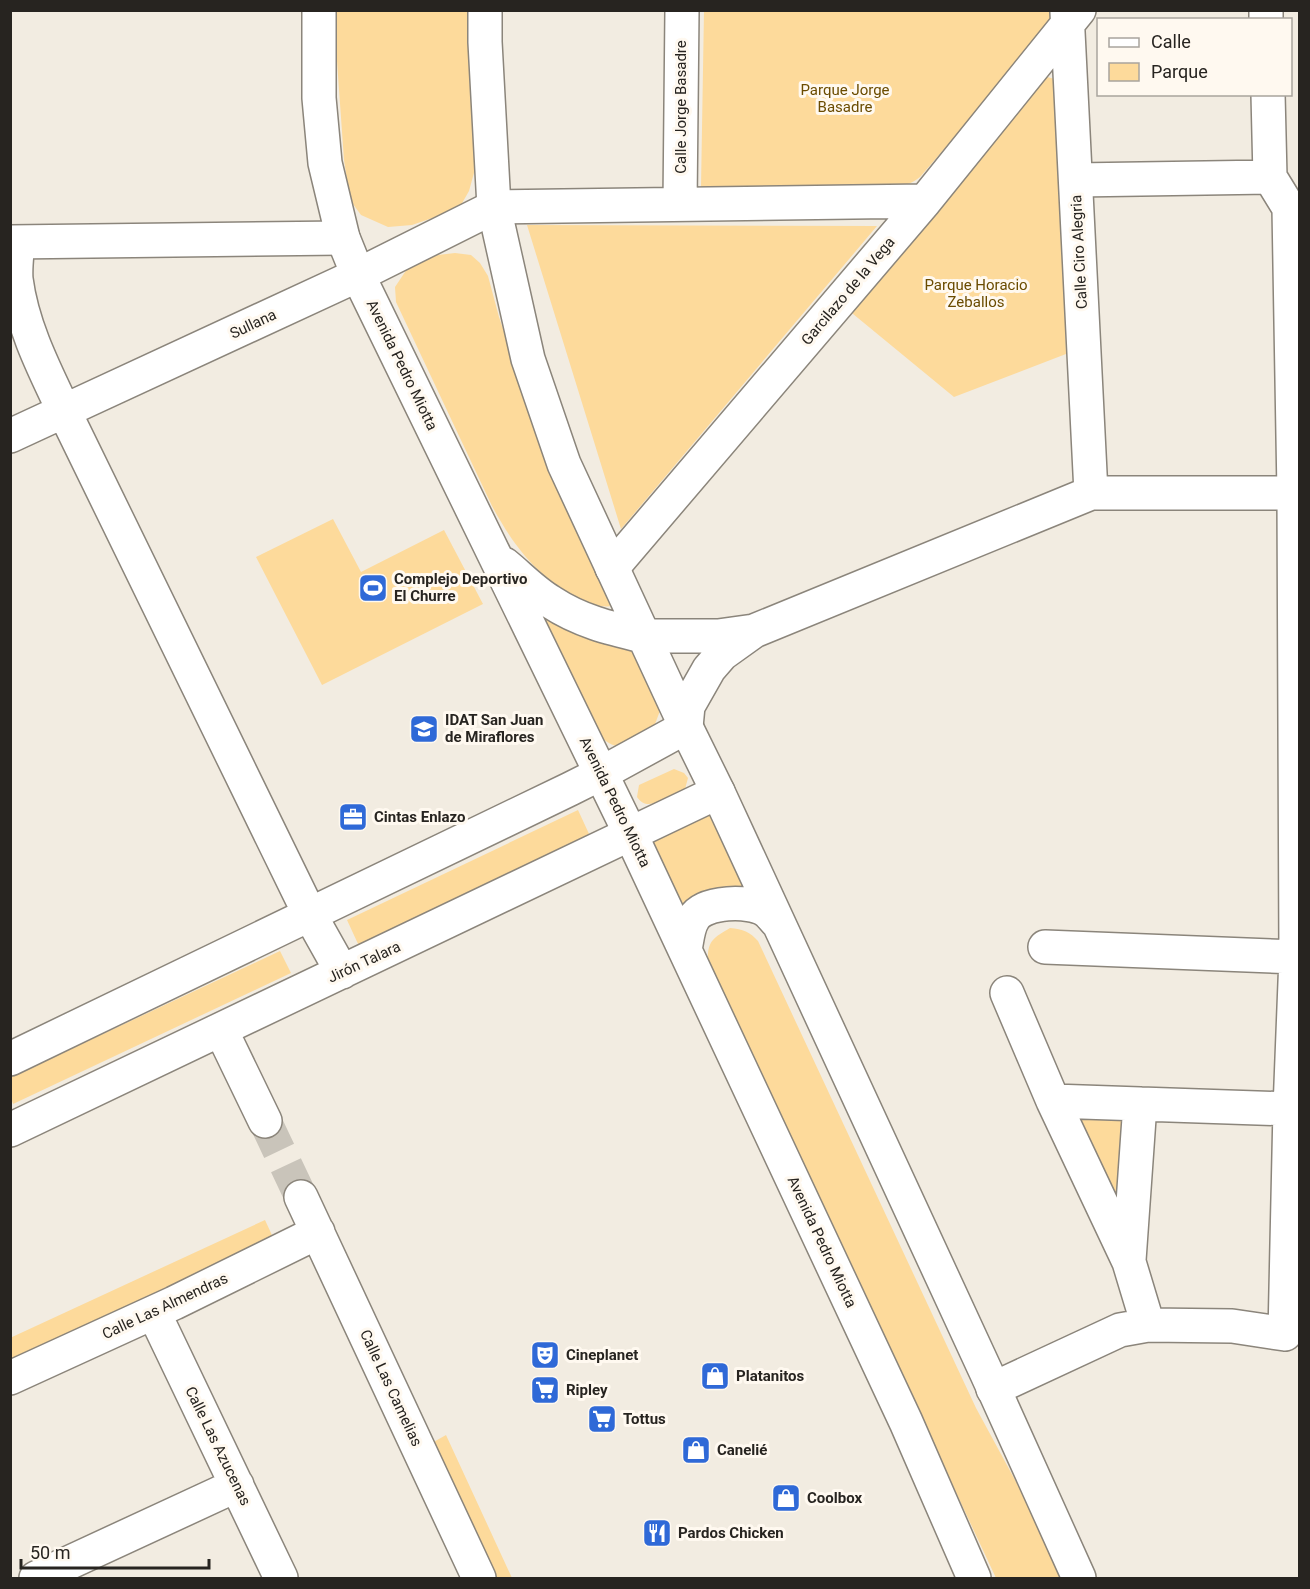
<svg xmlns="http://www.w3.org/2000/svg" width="1310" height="1589" font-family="Roboto,sans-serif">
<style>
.green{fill:#fdda9b}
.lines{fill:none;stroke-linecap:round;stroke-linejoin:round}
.minor-tunnel{stroke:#c9c4ba;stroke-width:33;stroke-dasharray:33 16;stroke-linecap:butt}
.minor-casing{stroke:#8b857b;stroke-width:36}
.major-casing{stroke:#8b857b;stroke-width:36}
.highway-casing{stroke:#8b857b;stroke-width:36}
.minor{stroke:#fff;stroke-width:33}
.major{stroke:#fff;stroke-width:33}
.highway{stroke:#fff;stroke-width:33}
.labels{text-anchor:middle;stroke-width:6;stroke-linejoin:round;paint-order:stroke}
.park-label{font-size:15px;fill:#6b4c00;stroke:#fff9f0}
.street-label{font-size:15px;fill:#272420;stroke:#fff9f0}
.poi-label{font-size:15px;font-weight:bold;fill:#272420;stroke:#fff9f0;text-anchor:start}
</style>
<rect width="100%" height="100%" fill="#f2ece1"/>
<path class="green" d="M334 11H468L477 162 469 191 461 205 441 215 412 225 388 227 361 215 350 200 344 160 335 33Z
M704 11H1051L1050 26 920 177C913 183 906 185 897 186L701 187Z
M1043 76 1055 79 1060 87 1066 354 954 397 847 309Z
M527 225 877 226 621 529Z
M455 253 471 255 480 263 488 276 499 317 512 355 613 606C599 608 589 603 577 597 535 575 514 546 492 506L396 302 395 287 409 266 422 259 438 255Z
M333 519 361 572 444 530 483 604 322 685 256 557Z
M542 616C573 634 601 645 636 650L660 711C657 718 655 727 649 733 646 736 641 738 637 741 621 750 610 747 598 734Z
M674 769 684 773 688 778 685 789C680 793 674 796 668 798 656 803 645 809 637 797L639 785Z
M710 808 751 898 688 917 647 836Z
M578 810 590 836 359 946 347 920Z
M730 928C743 929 750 932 758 941L976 1408 1068 1578H996L708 962C707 941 713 938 730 928Z
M280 951 291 973 13 1104 11 1098V1077Z
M1127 1114 1126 1216 1077 1128 1084 1117Z
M265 1220 277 1246 11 1368 10 1338Z
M446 1435 512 1578H496L430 1444Z"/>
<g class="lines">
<path class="minor-tunnel" d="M265 1121 301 1197"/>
<g class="minor-casing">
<path id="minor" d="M1266 10V20
M1067 12 1091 493
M1076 180 1270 177
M680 204 682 10
M10 242 343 238
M18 242C17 254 15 267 16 279 22 326 44 369 64 411L310 915 342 972
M10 436 358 275 494 207 925 201
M612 568 925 201 1079 10
M643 636H718L754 631 1091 493H1294
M1045 947 1296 957
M1007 993 1053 1101 1129 1262 1148 1325
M221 1030 265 1121
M10 1059 570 789 602 773 686 727 688 706 709 669 722 654 754 631
M1053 1101 1290 1109
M10 1130 718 792
M301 1197 479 1578
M1129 1260 1140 1104
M154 1313 281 1578
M10 1378 174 1303 318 1232
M993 1389 1120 1330 1148 1325 1232 1326 1285 1334 1290 1109 1296 957 1294 493 1289 208 1270 177 1268 94
M36 1578 237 1485"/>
</g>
<g class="major-casing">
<path id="major" d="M319 10V98L325 163 343 238 358 275 631 835 906 1422 974 1578
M485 10V42L494 207 528 359 564 464 686 727 718 792 987 1374 1079 1578
M504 564C519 576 534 592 551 602 580 621 609 628 643 636
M685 950C687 940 688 926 694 918 704 901 750 900 765 910 770 913 774 919 778 923"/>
</g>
<g class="highway-casing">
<path id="highway" d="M1294 493 1300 494"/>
</g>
<use href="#minor" class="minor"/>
<use href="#major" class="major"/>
<use href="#highway" class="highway"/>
</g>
<defs>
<g id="stadium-square" transform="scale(1.5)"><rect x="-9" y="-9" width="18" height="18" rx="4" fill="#2f69d7" stroke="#fff9f0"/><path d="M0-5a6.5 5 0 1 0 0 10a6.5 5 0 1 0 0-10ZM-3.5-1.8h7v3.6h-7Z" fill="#fff"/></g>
<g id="university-square" transform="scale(1.5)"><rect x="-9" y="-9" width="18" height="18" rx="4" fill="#2f69d7" stroke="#fff9f0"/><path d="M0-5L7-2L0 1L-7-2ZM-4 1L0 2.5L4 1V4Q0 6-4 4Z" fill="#fff"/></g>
<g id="office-square" transform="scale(1.5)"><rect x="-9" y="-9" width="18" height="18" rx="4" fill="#2f69d7" stroke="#fff9f0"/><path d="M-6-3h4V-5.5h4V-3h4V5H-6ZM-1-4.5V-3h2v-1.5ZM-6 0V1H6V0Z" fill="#fff"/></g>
<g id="theatre-square" transform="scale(1.5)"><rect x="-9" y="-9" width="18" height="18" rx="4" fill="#2f69d7" stroke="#fff9f0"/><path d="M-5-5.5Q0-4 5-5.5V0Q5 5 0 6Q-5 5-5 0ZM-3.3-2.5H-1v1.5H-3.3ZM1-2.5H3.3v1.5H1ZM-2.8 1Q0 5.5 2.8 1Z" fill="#fff"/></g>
<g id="shop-square" transform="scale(1.5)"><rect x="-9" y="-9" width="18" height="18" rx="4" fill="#2f69d7" stroke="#fff9f0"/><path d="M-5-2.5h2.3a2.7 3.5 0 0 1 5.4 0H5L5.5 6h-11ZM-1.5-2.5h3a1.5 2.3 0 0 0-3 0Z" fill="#fff"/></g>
<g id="supermarket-square" transform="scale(1.5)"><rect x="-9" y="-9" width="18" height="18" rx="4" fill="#2f69d7" stroke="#fff9f0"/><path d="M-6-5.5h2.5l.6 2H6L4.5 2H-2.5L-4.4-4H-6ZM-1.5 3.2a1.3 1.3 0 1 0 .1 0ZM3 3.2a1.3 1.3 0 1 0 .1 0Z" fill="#fff"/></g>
<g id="restaurant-square" transform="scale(1.5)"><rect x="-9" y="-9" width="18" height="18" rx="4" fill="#2f69d7" stroke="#fff9f0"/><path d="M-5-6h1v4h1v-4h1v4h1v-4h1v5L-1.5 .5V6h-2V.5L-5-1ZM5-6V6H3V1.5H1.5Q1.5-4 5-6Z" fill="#fff"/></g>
</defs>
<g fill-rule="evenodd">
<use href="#stadium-square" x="373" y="588"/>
<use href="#university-square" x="424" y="729"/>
<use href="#office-square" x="353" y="817"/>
<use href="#theatre-square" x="545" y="1355"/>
<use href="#shop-square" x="715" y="1376"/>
<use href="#supermarket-square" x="545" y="1390"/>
<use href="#supermarket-square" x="602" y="1419"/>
<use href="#shop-square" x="696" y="1450"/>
<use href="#shop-square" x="786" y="1498"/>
<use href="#restaurant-square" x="657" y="1533"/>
</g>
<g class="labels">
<g class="park-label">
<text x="845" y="95">Parque Jorge<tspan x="845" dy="17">Basadre</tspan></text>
<text x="976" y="290">Parque Horacio<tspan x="976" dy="17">Zeballos</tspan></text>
</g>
<g class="street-label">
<text transform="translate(681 107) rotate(-90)" y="5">Calle Jorge Basadre</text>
<text transform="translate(1079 252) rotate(-93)" y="5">Calle Ciro Alegria</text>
<text transform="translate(848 291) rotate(-50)" y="5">Garcilazo de la Vega</text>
<text transform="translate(253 324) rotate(-25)" y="5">Sullana</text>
<text transform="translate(402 365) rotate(64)" y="5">Avenida Pedro Miotta</text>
<text transform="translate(615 802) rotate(64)" y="5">Avenida Pedro Miotta</text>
<text transform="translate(364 962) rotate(-25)" y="5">Jirón Talara</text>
<text transform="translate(822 1242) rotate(65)" y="5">Avenida Pedro Miotta</text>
<text transform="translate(165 1306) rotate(-25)" y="5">Calle Las Almendras</text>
<text transform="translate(391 1388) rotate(65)" y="5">Calle Las Camelias</text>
<text transform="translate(218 1446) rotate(64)" y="5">Calle Las Azucenas</text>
</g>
<g class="poi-label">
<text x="394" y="584">Complejo Deportivo<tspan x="394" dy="17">El Churre</tspan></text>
<text x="445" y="725">IDAT San Juan<tspan x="445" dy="17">de Miraflores</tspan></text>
<text x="374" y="822">Cintas Enlazo</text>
<text x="566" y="1360">Cineplanet</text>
<text x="736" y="1381">Platanitos</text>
<text x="566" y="1395">Ripley</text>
<text x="623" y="1424">Tottus</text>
<text x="717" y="1455">Canelié</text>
<text x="807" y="1503">Coolbox</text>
<text x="678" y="1538">Pardos Chicken</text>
</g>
</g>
<rect width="1310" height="1589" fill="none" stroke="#272420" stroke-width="24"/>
<rect x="1097" y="18" width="195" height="78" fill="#fff9f0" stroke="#a9a49d" stroke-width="1.5"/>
<rect x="1109" y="38" width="30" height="9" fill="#ffffff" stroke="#a9a49d" stroke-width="1.5"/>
<text x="1151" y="48" font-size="18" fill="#272420">Calle</text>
<rect x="1109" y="63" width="30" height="18" fill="#fdda9b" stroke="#a9a49d" stroke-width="1.5"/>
<text x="1151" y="78" font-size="18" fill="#272420">Parque</text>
<path d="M21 1559v9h188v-9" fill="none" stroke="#272420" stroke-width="3"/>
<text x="30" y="1559" font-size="18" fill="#272420" stroke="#fff9f0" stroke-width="4.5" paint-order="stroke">50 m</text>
</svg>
